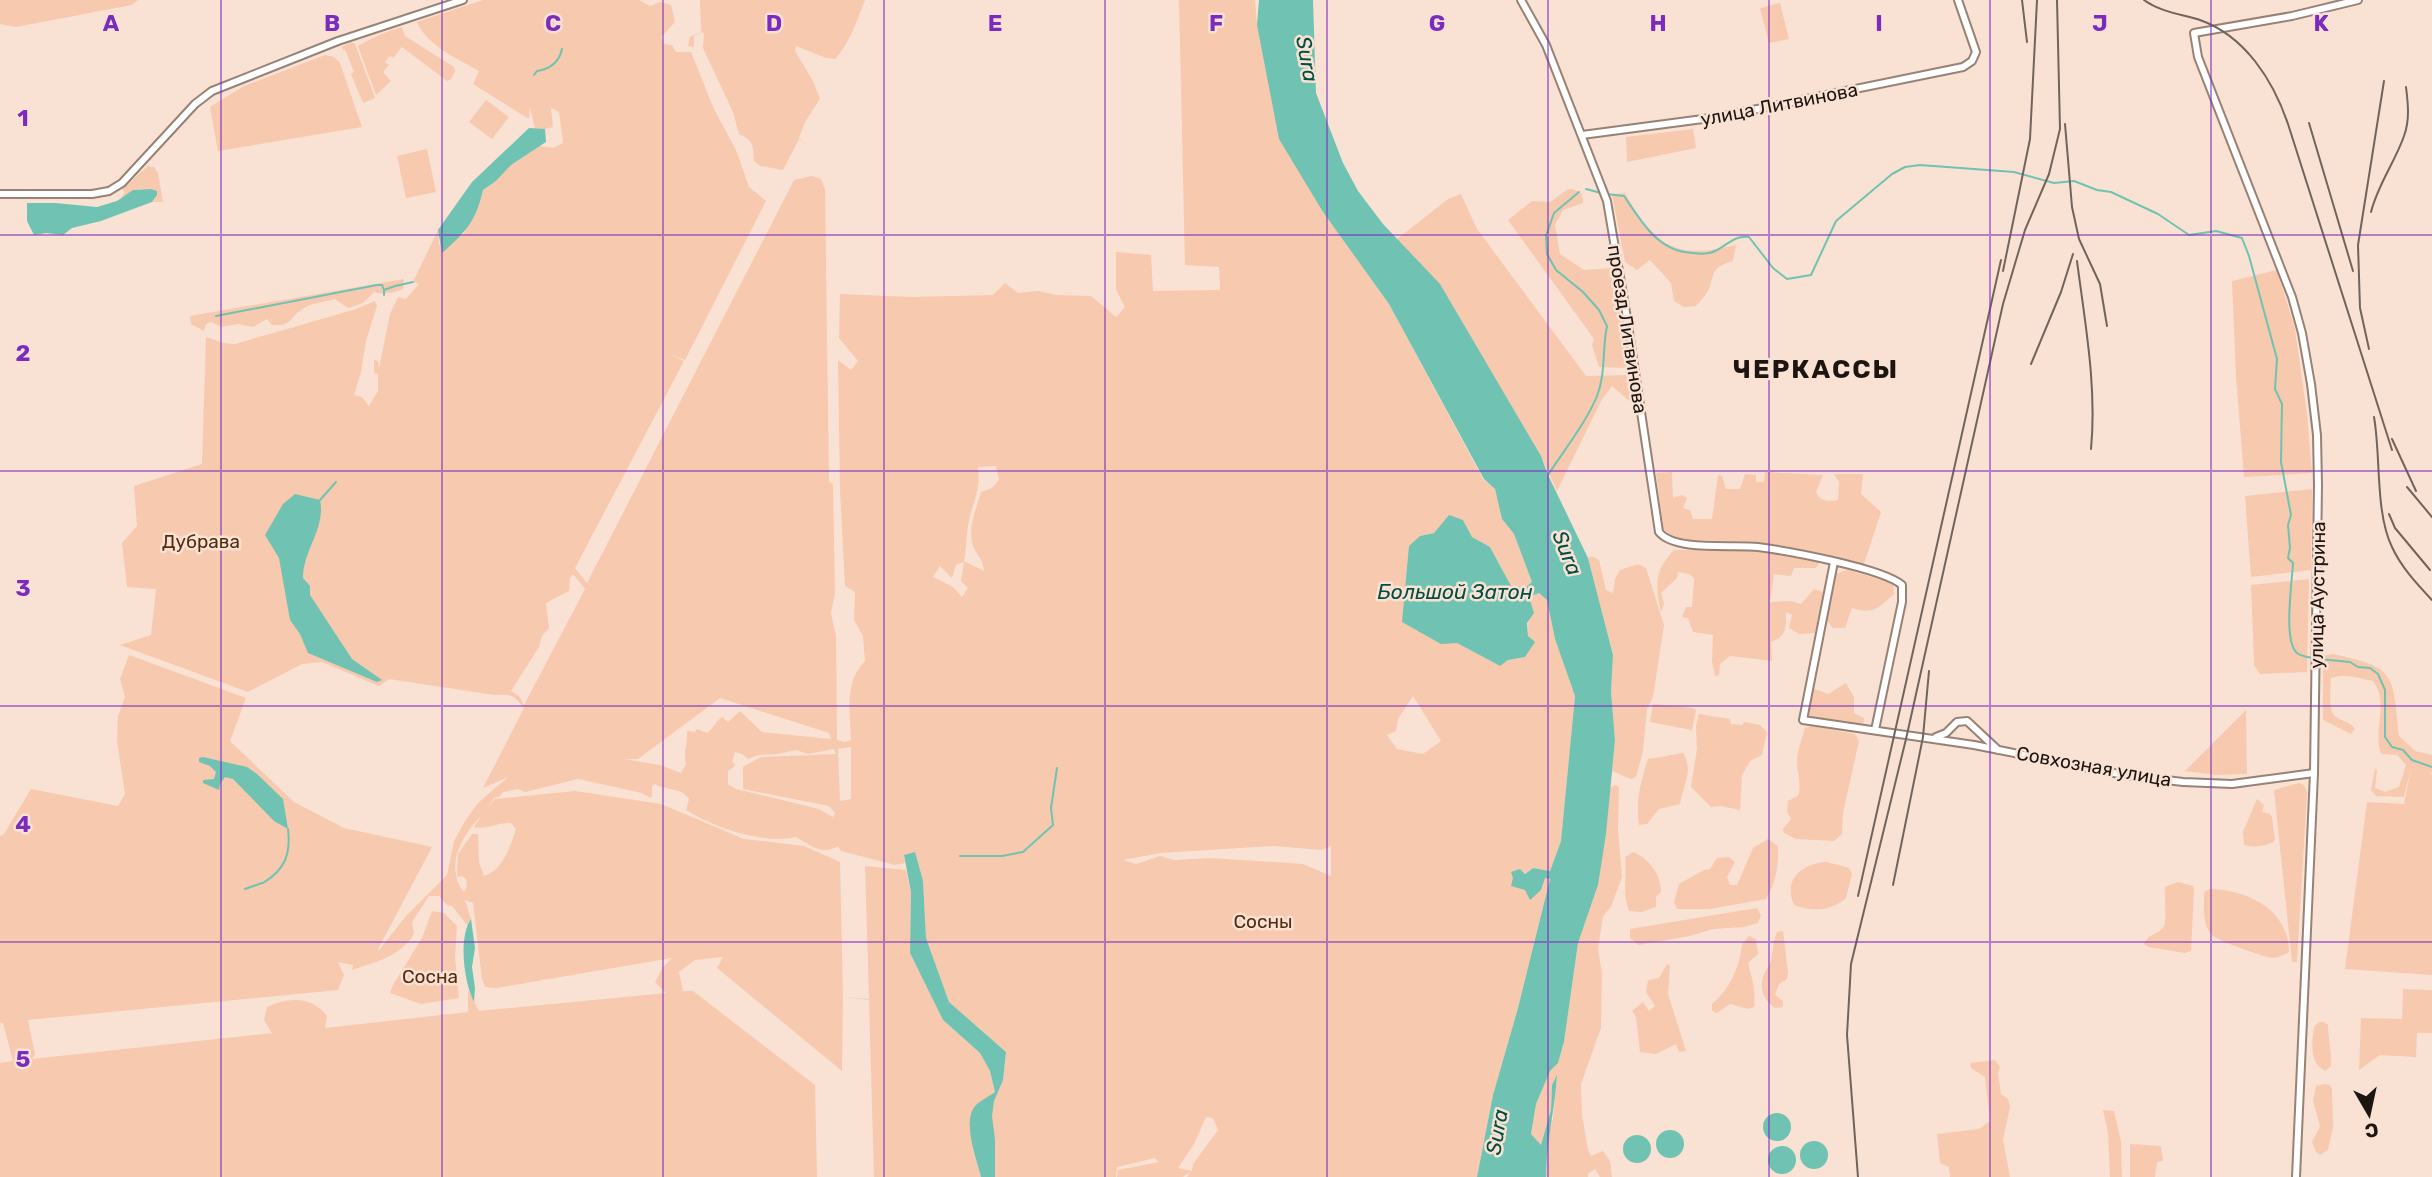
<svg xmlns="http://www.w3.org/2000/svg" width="2432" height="1177" font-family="Rubik,sans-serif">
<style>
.green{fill:#f7c9ae;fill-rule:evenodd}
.water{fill:#70c3b2}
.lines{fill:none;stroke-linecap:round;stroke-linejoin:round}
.stream{stroke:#70c3b2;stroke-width:2}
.secondary-casing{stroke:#978276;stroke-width:10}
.primary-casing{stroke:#978276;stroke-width:10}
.secondary{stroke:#fff;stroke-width:6}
.primary{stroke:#fff;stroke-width:6}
.rail{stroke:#72645c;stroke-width:2}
.grid{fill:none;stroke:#7b2cbf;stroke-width:2;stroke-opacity:0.55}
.labels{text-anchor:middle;stroke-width:5;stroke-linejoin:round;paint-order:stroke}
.street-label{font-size:19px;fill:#1d1511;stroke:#f9e2d4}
.park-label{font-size:19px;fill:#522b10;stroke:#f9e2d4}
.water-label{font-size:21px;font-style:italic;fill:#014f43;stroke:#f9e2d4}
.district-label{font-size:26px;font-weight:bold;letter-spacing:2px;fill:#1d1511;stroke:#f9e2d4}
.grid-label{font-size:23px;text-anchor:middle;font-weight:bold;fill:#7b2cbf;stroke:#f9e2d4;stroke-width:5;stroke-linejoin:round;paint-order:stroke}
</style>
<rect width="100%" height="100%" fill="#f9e2d4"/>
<path class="green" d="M0 0H138L132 5 16 27 0 24Z
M483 0H639L650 6 660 2 671 5 675 22 661 37 664 44 672 45 701 32 700 0H865C857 20 850 43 835 59L826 58 796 46 795 51 813 81 820 99 805 122 799 138 810 149 794 180 812 176 821 179 825 189 829 482 833 484 835 593 831 613 836 636 837 740 845 742 851 740C850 712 844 682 865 661L863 636 854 620 855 592 845 586 840 490 838 360 851 370 858 361 839 338 840 294 911 297 993 295 1005 283 1018 293 1038 291 1056 295 1091 296 1116 317 1125 307 1116 290V252L1151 255 1153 291 1220 290 1219 267 1185 265 1179 0H1255L1257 25 1323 212 1389 304 1483 479 1495 489 1502 519 1514 534 1532 582 1527 587H1511L1490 547 1472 537 1463 520 1434 533 1420 536 1457 643 1500 666 1508 660 1525 657 1534 642 1528 636 1529 597 1539 593 1547 600 1555 639 1575 696 1561 841 1550 871 1533 868 1524 874 1511 873 1550 878 1518 1008 1493 1095 1477 1177H1187L1190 1172 1183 1177H1117L1118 1170 1159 1162 1155 1158 1117 1167 1116 1177H874L869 1000 843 997 842 1071 717 968 723 957 695 960 679 972 683 991H693L815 1085 817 1177H0V1063L13 1061 3 1023H0V836L4 834 31 789 118 806 125 794 117 741 118 716 125 697 120 679 129 655 246 698 230 741 294 802 344 828 432 847 377 951 380 949 406 916 447 875 454 841 465 821 478 803 508 777 483 788 524 708C513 695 513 694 494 695L389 679 379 686 322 662 302 664 248 692 120 645 151 635 156 589 127 587 122 543 137 526 134 486 202 464 206 337 223 343 235 344 353 310 375 301 377 306 366 341 361 372 354 395 362 397 369 406 378 391V374L374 373V360L378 361 379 368 390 314 398 297 406 299 419 284 413 282 438 230 439 245 464 234C471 217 479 210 483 190L496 181 511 165 540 146 553 148 563 143 559 112 551 108 553 127 545 129H535L530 107 529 119 473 84 479 71C457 58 428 47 417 22ZM702 32 704 34 703 48 733 112 739 134C754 140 753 146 754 161L760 166 783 170 799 139 810 149 587 583 575 568 684 361 668 353 685 360 766 201 749 187 736 150 714 109 691 52H676L672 45 690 37 688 46 694 47V36ZM996 466 999 480 992 488 981 492C977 507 967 529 973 545 976 556 983 557 984 571L964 561C967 546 966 531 970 516 976 493 980 492 978 467ZM964 562 961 581 968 588 962 597 953 587 933 577 940 566 952 578 956 565ZM573 574 585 589 524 705 519 696 511 691 539 647 542 636 549 628 546 603 569 591 570 578ZM1413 696 1441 741 1423 754 1397 749 1387 735 1396 731 1398 719ZM720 698 829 733 831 739 762 732 740 711 728 722 722 717C716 721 714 728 707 733L697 729 695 732 687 731C688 744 683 749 686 764L681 773 660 765 624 759H638ZM851 747V799L840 801 838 749ZM834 749 836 754 761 757 743 767V789L829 806 835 813 833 817 819 809 799 804 736 789 728 784V771L734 767 735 764 732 762 735 752 742 754 748 759 759 755 778 754 796 750 808 754ZM578 779 642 793 650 798 652 797V786L655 784C666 791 681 787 689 799L686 810C713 827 764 845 796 837 810 845 823 856 838 846L841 851 895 865 905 863 904 855 923 881 926 938 949 1002 1006 1052 1003 1079 995 1092 990 1071 980 1053 943 1020 910 953 911 892 906 870 865 866 869 999 843 997 840 862 804 846 744 839 661 804 575 791 495 799 487 809 494 798 500 796 503 792 518 789 525 792ZM482 815 474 827C486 830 498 822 511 823L516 829C510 847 503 870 484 876L479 862 478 834H472L458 854 457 877 462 876 466 879 467 886 464 892C444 867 462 835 482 815ZM1274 846 1322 850 1331 846V876L1303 864 1210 858 1174 860 1160 856 1136 864 1123 860 1161 853ZM429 896H439L447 905 452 906 467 925 471 919 465 900 473 903 482 979 485 987 497 988 672 958 663 967 655 982 666 993 479 1011 468 990V1012L325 1028 327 1016C312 996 289 997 267 1007L264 1020 272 1033 32 1059 35 1054 28 1020 338 990 344 975 338 962 353 965 352 970C376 962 401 956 414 934L412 922ZM1206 1117 1213 1118 1218 1130 1193 1164 1192 1171 1178 1168 1194 1144Z
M1780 3 1789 39 1769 43 1760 8Z
M402 27 405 36 454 67 455 71 451 79 447 81 402 47 393 58 390 56 385 62 389 65 383 72 391 81 376 95 358 46C373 37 385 32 402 27Z
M351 42 355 44 375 98 363 103 351 74 354 72 345 50H343L342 47Z
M325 55 334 57 340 63 362 127 218 151 210 107 244 86Z
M486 100 509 117 492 139 469 122Z
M1693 129 1696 148 1627 162 1626 137Z
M427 149 436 192 406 198 397 156Z
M148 166 154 167 158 173 163 202H152L155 199 148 190 139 189 121 198 125 192 122 189Z
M1568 189H1573L1582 194 1583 203 1563 210 1555 225 1560 254 1584 270 1613 268 1629 368 1599 367 1592 345 1594 339 1508 220 1532 201 1550 202Z
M1625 193C1655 247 1676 260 1736 245L1733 261C1714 267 1715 269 1710 286 1708 293 1701 300 1696 306L1684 307 1674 301 1671 283 1650 260 1637 270 1625 262 1612 194Z
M1461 194 1477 229 1586 376 1626 375 1633 388 1634 405 1612 386 1601 401 1557 491 1541 456 1499 385 1397 239 1448 199Z
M2277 270 2295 329 2307 414 2312 473 2244 477 2236 377 2232 281Z
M404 279 403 289C394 293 383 295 374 292L363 303 348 308 335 299C325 302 309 303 301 310 288 319 293 326 272 325L267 319 253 327 238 324 221 327 211 322 206 324 204 331 191 324 190 316Z
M1672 472 1673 498 1682 495 1687 498 1683 508 1690 510 1693 519H1712L1718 475 1722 476 1726 489H1740L1745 474 1756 475V482H1764L1765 472 1823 475 1816 492C1820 501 1829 502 1838 500L1839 482 1834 474H1863L1861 494 1881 512 1863 567 1756 542 1677 539 1663 529 1656 473Z
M2312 489 2311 570 2251 577 2245 496Z
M1674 550 1753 551 1820 562 1816 568H1794L1791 576 1774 574 1770 602 1791 601 1801 604 1814 589 1823 592 1815 633 1799 634 1789 628 1792 615 1786 612C1786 628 1787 636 1771 642L1772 661 1730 656 1720 664 1719 675 1715 676 1712 661 1713 635 1693 632 1688 618 1682 617 1686 607H1692L1694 578 1689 574 1678 572 1677 578 1661 593 1664 604 1661 612C1655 585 1654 571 1674 550Z
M1592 556 1599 560 1606 590 1613 593 1615 579 1620 570 1638 564 1646 568 1664 625 1653 697 1647 709 1643 751 1636 777 1631 779 1612 771 1615 740 1611 692 1613 655 1588 558Z
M1847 570 1893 583 1894 594C1878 608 1874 615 1852 608L1845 628H1833L1824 617 1836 574Z
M2309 579 2307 672 2260 674 2254 665 2251 585Z
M2333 654C2398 668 2392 674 2399 736L2415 751 2432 755V773L2428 771 2432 775V975L2345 969 2367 802 2404 804 2412 764 2404 797 2376 796 2371 790 2375 769 2377 770 2375 788 2385 792 2399 787 2406 765 2397 755 2381 754C2372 729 2390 705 2373 681 2360 678 2344 673 2331 678 2331 688 2327 710 2336 717 2343 722 2350 721 2355 729L2351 734 2323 720V656Z
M1846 683 1854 697V713L1864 718 1863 727 1809 719 1806 710 1812 688 1828 694Z
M1653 704 1693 708 1696 710 1692 730 1650 722Z
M2246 710 2247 774 2216 775 2185 771Z
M1699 714 1730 719 1731 724 1742 725 1744 722 1760 725 1767 732 1762 755 1750 761 1742 775 1740 810 1721 806 1711 807 1691 787 1697 749 1696 726Z
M1812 726 1855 734 1859 741 1843 813 1842 834 1834 841 1796 839 1784 833 1783 829 1791 819 1787 811 1788 801 1798 796C1802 785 1797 773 1797 762 1797 750 1802 739 1805 728Z
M1683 753C1694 770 1683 786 1680 804L1659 809 1647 824 1639 825C1635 803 1641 780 1648 759Z
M2299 783 2304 785 2307 792 2297 962H2292L2274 790Z
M1615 785 1619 787 1618 830 1622 877 1611 907 1603 916 1598 949 1602 973 1601 1028 1581 1084 1582 1115 1588 1150 1591 1156 1603 1151 1610 1161 1612 1177H1600L1595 1169 1588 1174V1177H1546L1547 1138 1553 1119 1557 1077 1552 1085 1551 1110 1541 1146 1531 1135 1536 1104 1550 1070 1558 1063 1564 1042 1578 943 1598 885 1610 788Z
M2257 799 2264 805 2262 812 2270 814 2272 817 2275 839 2274 842C2264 846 2255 848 2244 845L2243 832Z
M1768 839 1778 846C1779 866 1776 881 1766 899L1710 909H1677L1674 902 1679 884 1704 870 1710 869 1717 858 1729 857 1735 862 1727 877 1730 885H1737L1753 848Z
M1633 852C1650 859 1661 875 1661 892L1656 897V907L1641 912 1629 911C1622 894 1627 876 1625 857Z
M1827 862 1849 868 1852 874 1846 898C1832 911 1812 912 1794 905 1782 878 1804 863 1827 862Z
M2178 882 2193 886 2194 889 2191 951 2185 953 2148 947 2144 944C2149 933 2158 935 2164 926 2167 921 2164 896 2165 887Z
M2211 889C2248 890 2289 910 2289 952 2284 955 2280 957 2274 958 2266 958 2218 941 2212 935 2202 925 2204 907 2204 893L2205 891Z
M1757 908 1761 915 1758 923 1744 927 1713 929 1690 936 1638 945 1630 938V929Z
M432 911 444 913 457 926 455 957 459 998 421 1004 390 993 393 985 422 938Z
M1783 931 1788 972 1787 979 1779 984 1775 995 1783 1001V1007L1775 1008C1763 1000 1759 989 1764 974 1766 969 1770 966 1771 960 1773 950 1773 942 1777 932Z
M1749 936 1756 939 1758 954 1748 963C1752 979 1756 990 1754 1007L1748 1009 1730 1004 1717 1013 1712 1011V1004C1730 989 1740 966 1742 944Z
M1667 964 1670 966 1668 994 1686 1051 1679 1052 1676 1044 1656 1054 1640 1052 1636 1017 1632 1011 1643 1002 1649 1011 1655 1006 1646 992 1648 980 1659 978Z
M2403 989 2432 990V1033H2417L2416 1057 2380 1055 2359 1070 2361 1018 2402 1019Z
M2319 1022H2324L2328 1025C2328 1039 2332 1053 2331 1066L2325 1071C2309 1063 2312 1043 2314 1027Z
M1995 1060 2000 1067 1998 1074 2001 1094 2008 1099 2010 1107 2003 1140 2010 1177H1950L1949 1167 1940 1163 1937 1134 1979 1129 1990 1121 1985 1077 1971 1068 1970 1063Z
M2325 1084 2330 1085 2332 1089 2333 1127 2328 1150 2320 1155 2316 1152 2312 1142 2320 1126 2313 1101 2316 1086Z
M2103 1110 2114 1111 2121 1141 2122 1177H2110L2108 1133Z
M2130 1144 2161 1146 2163 1161 2157 1162 2155 1177H2130Z"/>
<path class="water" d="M1259 0H1313L1316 93 1343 163 1358 191 1383 224 1440 284 1541 456 1548 475 1588 558 1613 655 1611 692 1615 740 1606 834 1598 885 1578 943 1564 1042 1558 1063 1550 1071 1536 1104 1531 1134 1541 1145 1551 1110 1552 1085 1557 1075C1555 1110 1546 1142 1546 1177H1477L1493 1095 1518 1008 1550 879 1545 878 1541 890 1530 900 1525 890 1511 886 1513 878 1511 872 1520 869 1525 874 1533 868 1550 871 1561 841 1575 696 1555 639 1547 600 1539 593 1529 597 1534 613 1527 623 1528 636 1535 642 1525 657 1508 660 1500 666 1457 643 1441 644 1402 622 1409 546 1420 536 1434 533 1449 515 1463 520 1472 537 1490 547 1511 586 1526 587 1532 582 1514 534 1502 519 1495 489 1484 479 1389 304 1323 212 1279 139 1257 25Z
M529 128 545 129 546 142 511 165 496 181 483 190C476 221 466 232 442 253L438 230 472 182Z
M151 189 157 191V195L152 202 101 221 72 228 63 235 46 233 34 235 27 221V203H55L97 207 117 201 133 190Z
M295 494 320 500C326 528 303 550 303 578L310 586V595L352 659 382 680 377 682 308 653 300 634 290 620 279 558 265 535 283 504Z
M203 757 247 767 257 774 283 799 288 829 274 821 233 779 225 777 220 784 219 790 203 783V780L214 779 216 772 210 766 199 762V758Z
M915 852 923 881 926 938 949 1002 1006 1052 1003 1080 994 1101 992 1116 995 1139V1177H981C977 1159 961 1121 976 1105 981 1100 990 1096 995 1092L990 1071 980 1053 943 1020 910 953 911 892 904 855Z
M471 919 475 948 472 967 475 988 474 1002C464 983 458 937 471 919Z
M1763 1127a14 14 0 1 1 28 0a14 14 0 1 1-28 0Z
M1656 1144a14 14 0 1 1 28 0a14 14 0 1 1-28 0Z
M1623 1149a14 14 0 1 1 28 0a14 14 0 1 1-28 0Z
M1800 1155a14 14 0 1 1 28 0a14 14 0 1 1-28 0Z
M1768 1160a14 14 0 1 1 28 0a14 14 0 1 1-28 0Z"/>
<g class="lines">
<path class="stream" d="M534 75 537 71C550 69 559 63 562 49
M1586 189 1601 193
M1606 194 1624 196C1642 222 1658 252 1693 253 1700 254 1709 254 1715 251 1728 245 1734 235 1749 237L1773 268 1787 279 1811 275 1836 221 1892 174 1905 167 1920 165 2014 172 2054 183 2074 181 2097 190 2111 192 2158 214 2189 235 2216 231 2242 238 2249 256 2277 359 2275 389 2282 404 2281 462 2291 515 2288 525 2290 548 2288 558 2293 563C2292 583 2283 641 2297 653 2302 657 2308 657 2314 658
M384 295V290L395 286 413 282
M216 316 377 285H382L384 290
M1548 475C1563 452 1587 421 1597 396 1606 373 1602 349 1607 326L1599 310 1583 292 1556 270 1547 254 1546 236 1554 213 1579 192
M320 500 336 482
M2319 659 2350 662 2358 667 2370 668 2378 674 2385 690V737L2392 747 2403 750 2412 760 2432 767
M960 856H1002L1023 852 1053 825 1051 808 1057 768
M263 883C285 870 291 854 288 829
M245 889 262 883"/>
<g class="secondary-casing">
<path id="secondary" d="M1521 0 1546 45 1607 201 1626 312 1659 532C1675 552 1734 544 1758 547 1788 551 1882 568 1902 585V602L1875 730
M1582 135 1718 117 1963 67 1972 61 1976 52 1958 0
M0 194H92L109 191 122 183 195 104 212 91 338 41 463 0
M1834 562 1803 720 1974 745 2124 775 2183 782 2232 784 2314 773
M1936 737 1946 733 1957 722 1967 721 1998 750"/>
</g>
<g class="primary-casing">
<path id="primary" d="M2296 1177 2314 773 2318 485 2317 435 2311 384 2302 333 2292 297 2198 57 2194 33 2292 16 2358 0"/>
</g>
<use href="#secondary" class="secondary"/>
<use href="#primary" class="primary"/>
<path class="rail" d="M2022 0 2027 42
M2144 0C2160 12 2181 14 2200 20 2245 36 2273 80 2288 124L2392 450
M2309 123 2353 271
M2065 124 2072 207 2079 239 2100 284 2107 326
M2371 212C2378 184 2395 162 2404 136 2410 120 2408 103 2406 87
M2077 261C2085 323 2097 387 2091 449
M2003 271 2030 139 2037 0
M2369 349 2360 308 2358 245 2384 81
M2031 364 2061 292 2073 254
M2374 417C2381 456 2375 512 2392 547 2401 567 2417 584 2432 600
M2392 439 2416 491
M2407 487 2432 517
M2389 514 2395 528 2430 570
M1893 885 1923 737 1929 671
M1858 896 2001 260
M1858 1177 1847 1035 1851 964 1906 739 2003 304 2025 230 2049 174 2060 129 2057 0"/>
</g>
<path class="grid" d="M221 0V1177M442 0V1177M663 0V1177M884 0V1177M1105 0V1177M1327 0V1177M1548 0V1177M1769 0V1177M1990 0V1177M2211 0V1177M0 235H2432M0 471H2432M0 706H2432M0 942H2432"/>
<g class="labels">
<g class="street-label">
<text transform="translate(1779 104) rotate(-11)" y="7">улица Литвинова</text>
<text transform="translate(1628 329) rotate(81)" y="7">проезд Литвинова</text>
<text transform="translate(2317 595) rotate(-89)" y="7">улица Аустрина</text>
<text transform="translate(2094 766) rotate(10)" y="7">Совхозная улица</text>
</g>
<g class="park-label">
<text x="201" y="548">Дубрава</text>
<text x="1263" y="928">Сосны</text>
<text x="430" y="983">Сосна</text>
</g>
<g class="water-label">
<text transform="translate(1307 59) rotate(80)" y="7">Sura</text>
<text transform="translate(1567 553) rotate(68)" y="7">Sura</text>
<text x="1455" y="599">Большой Затон</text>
<text transform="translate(1497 1132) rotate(-80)" y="7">Sura</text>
</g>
<g class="district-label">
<text x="1816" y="378">ЧЕРКАССЫ</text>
</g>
</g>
<g class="grid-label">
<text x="111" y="31">A</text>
<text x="332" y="31">B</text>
<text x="553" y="31">C</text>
<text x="774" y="31">D</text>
<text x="995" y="31">E</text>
<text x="1216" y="31">F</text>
<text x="1437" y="31">G</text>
<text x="1658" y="31">H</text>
<text x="1879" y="31">I</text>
<text x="2100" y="31">J</text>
<text x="2321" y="31">K</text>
<text x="23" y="126">1</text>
<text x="23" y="361">2</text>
<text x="23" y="596">3</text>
<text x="23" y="832">4</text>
<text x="23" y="1067">5</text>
</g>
<g transform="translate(2369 1114) rotate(171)" stroke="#f9e2d4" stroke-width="5" paint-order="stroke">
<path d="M0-5L12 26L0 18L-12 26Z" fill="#1d1511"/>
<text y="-10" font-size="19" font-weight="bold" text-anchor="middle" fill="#1d1511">С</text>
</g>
</svg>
